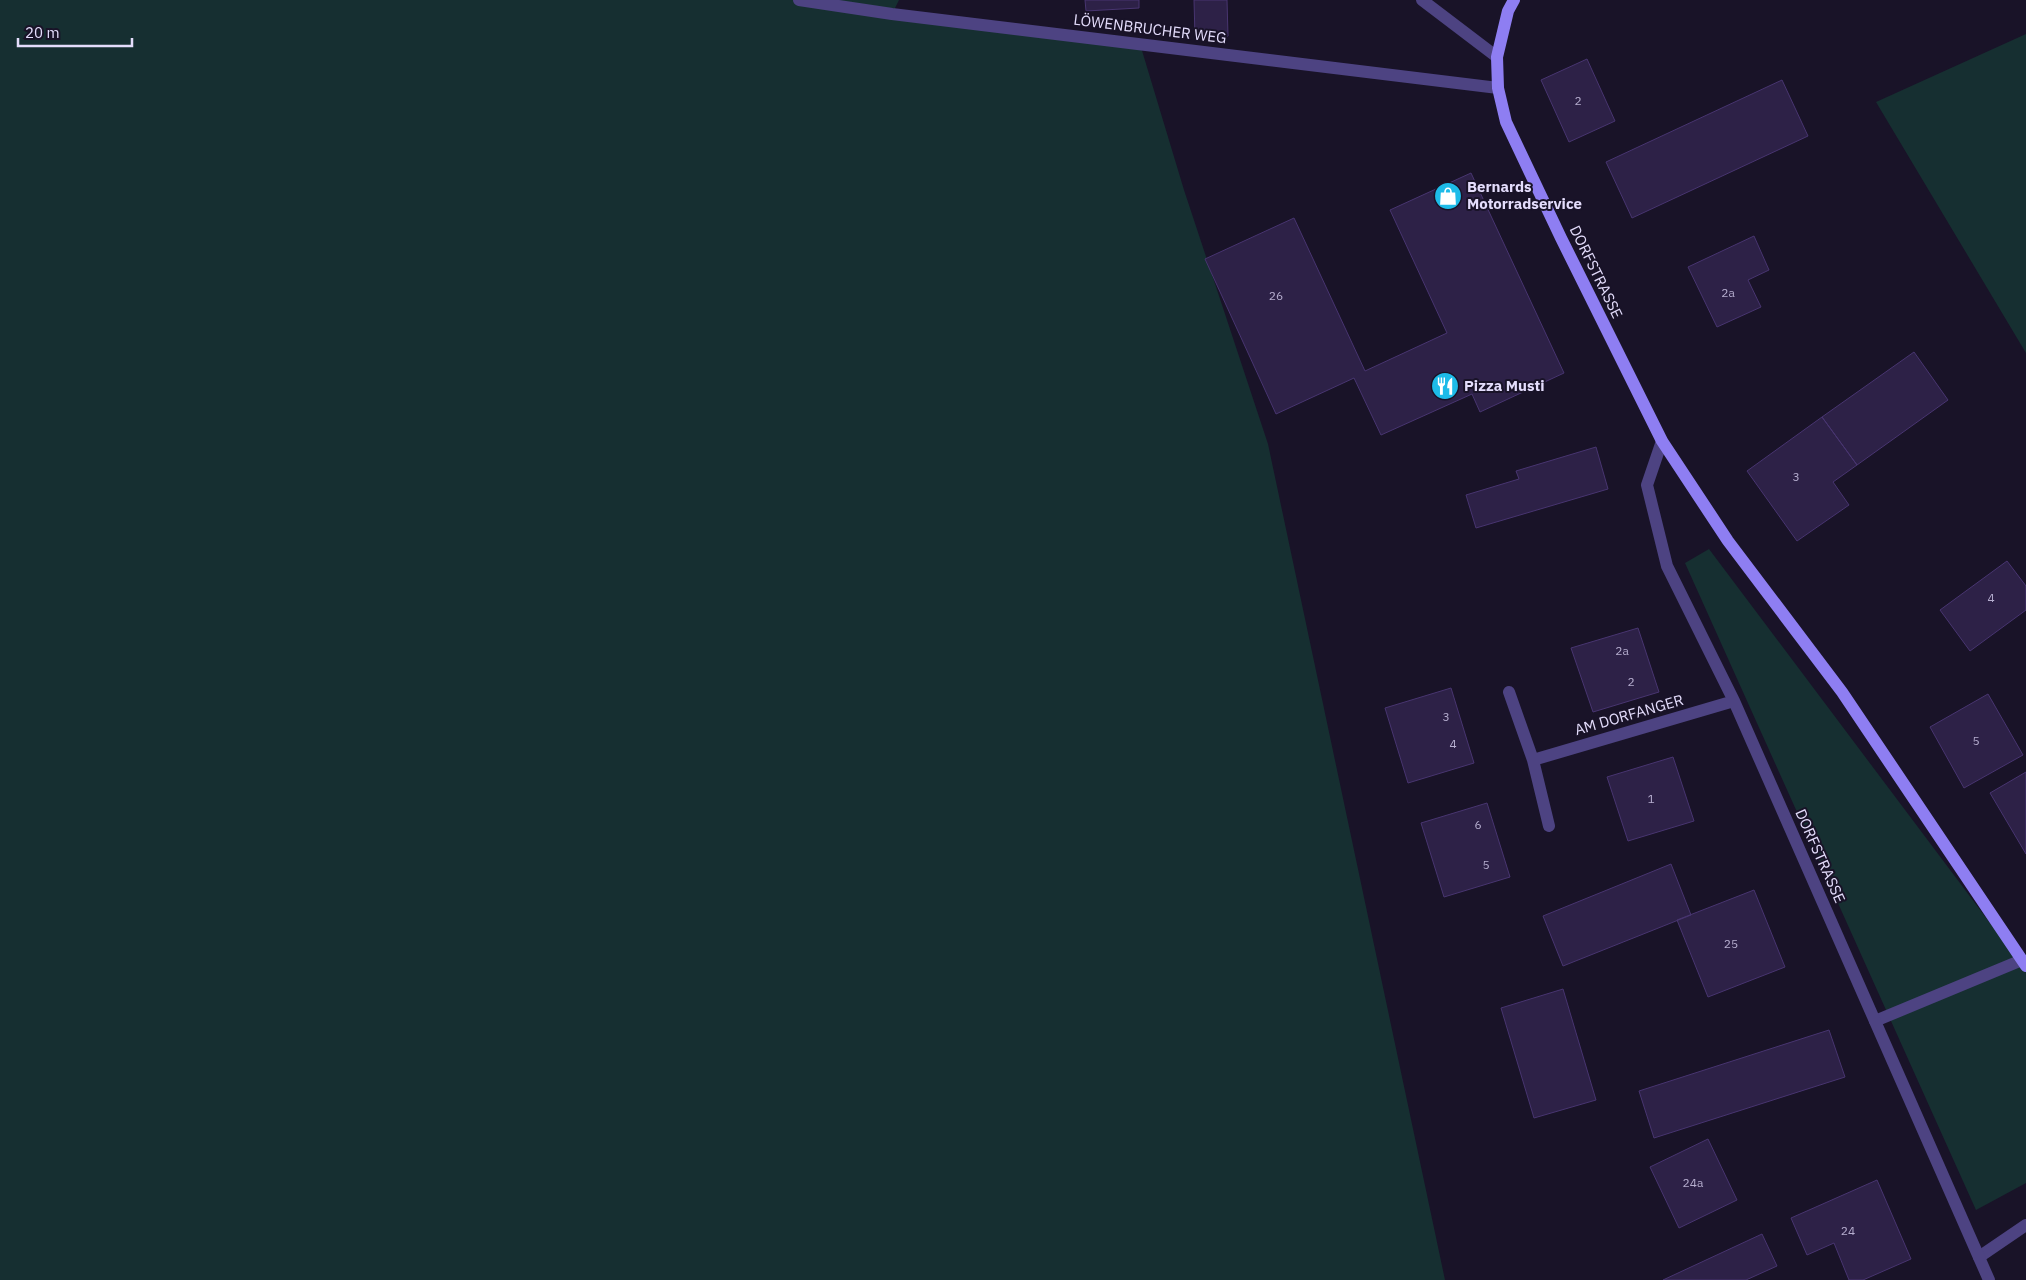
<svg xmlns="http://www.w3.org/2000/svg" width="2026" height="1280" font-family="'IBM Plex Sans',sans-serif">
<style>
.green{fill:#162f31}
.building{fill:#2d2147;stroke:#483570}
.lines{fill:none;stroke-linecap:round;stroke-linejoin:round}
.service{stroke:#4d4382;stroke-width:12}
.minor{stroke:#4d4382;stroke-width:12}
.secondary{stroke:#8e7ef2;stroke-width:12}
.labels{text-anchor:middle;stroke-width:4;stroke-linejoin:round;paint-order:stroke}
.number-label{font-size:12px;fill:#b6aecf}
.street-label{font-size:15px;fill:#e4ddfc;stroke:#191328}
.poi-label{font-size:15px;font-weight:bold;fill:#e4ddfc;stroke:#191328;text-anchor:start}
</style>
<rect width="100%" height="100%" fill="#191328"/>
<path class="green" d="M0 0H899L892 14 1140 44 1184 190 1268 444 1445 1280H0Z
M2026 34V353L1876 102Z
M1709 549 2026 971V1183L1976 1210 1685 563Z"/>
<path class="building" d="M1085 0H1139V8L1086 11Z
M1194 0H1227L1228 36 1195 37Z
M1587 59 1615 121 1569 142 1541 80Z
M1782 80 1808 136 1632 218 1606 162Z
M1471 173 1564 373 1480 412 1472 394 1381 435 1354 378 1276 414 1205 259 1294 218 1365 371 1447 333 1390 210Z
M1754 236 1769 270 1748 280 1761 307 1717 327 1688 267Z
M1914 352 1948 400 1857 465 1822 417Z
M1822 417 1857 465 1833 482 1849 505 1797 541 1747 471Z
M1596 447 1608 489 1476 528 1466 495 1519 479 1516 471Z
M2007 561 2026 586V610L1970 651 1940 610Z
M1638 628 1659 692 1593 712 1571 648Z
M1451 688 1474 763 1408 783 1385 708Z
M1988 694 2023 755 1964 788 1930 727Z
M1673 757 1694 821 1628 841 1607 777Z
M2026 772V854L1990 793Z
M1487 803 1510 877 1444 897 1421 823Z
M1671 864 1691 915 1563 966 1543 916Z
M1754 890 1785 967 1708 997 1677 920Z
M1563 989 1596 1100 1534 1118 1501 1008Z
M1829 1030 1845 1077 1654 1138 1639 1091Z
M1708 1139 1737 1200 1679 1228 1650 1167Z
M1877 1180 1911 1259 1863 1280H1849L1834 1243 1807 1255 1791 1218Z
M1762 1234 1777 1266 1746 1280H1663Z"/>
<g class="lines">
<path class="service" d="M1875 1021 2022 960
M1979 1257 2026 1225"/>
<path class="minor" d="M799 0 892 14 1498 88
M1422 0 1497 57
M1662 441 1647 485 1667 566 1734 701 1989 1280
M1509 692 1533 760 1549 826
M1533 760 1734 701"/>
<path class="secondary" d="M1514 0 1508 11 1497 57 1498 88 1506 122 1561 238 1662 441 1728 541 1842 692 2026 966"/>
</g>
<defs>
<g id="shop-disc" transform="scale(1.4375)"><circle r="9.5" fill="#1dbbe8" stroke="#191328"/><path d="M-5-2.5h2.3a2.7 3.5 0 0 1 5.4 0H5L5.5 6h-11ZM-1.5-2.5h3a1.5 2.3 0 0 0-3 0Z" fill="#fff"/></g>
<g id="restaurant-disc" transform="scale(1.4375)"><circle r="9.5" fill="#1dbbe8" stroke="#191328"/><path d="M-5-6h1v4h1v-4h1v4h1v-4h1v5L-1.5 .5V6h-2V.5L-5-1ZM5-6V6H3V1.5H1.5Q1.5-4 5-6Z" fill="#fff"/></g>
</defs>
<g fill-rule="evenodd">
<use href="#shop-disc" x="1448" y="196"/>
<use href="#restaurant-disc" x="1445" y="386"/>
</g>
<g class="labels">
<g class="number-label">
<text x="1578" y="105">2</text>
<text x="1728" y="297">2a</text>
<text x="1276" y="300">26</text>
<text x="1796" y="481">3</text>
<text x="1991" y="602">4</text>
<text x="1622" y="655">2a</text>
<text x="1631" y="686">2</text>
<text x="1446" y="721">3</text>
<text x="1976" y="745">5</text>
<text x="1453" y="748">4</text>
<text x="1651" y="803">1</text>
<text x="1478" y="829">6</text>
<text x="1486" y="869">5</text>
<text x="1731" y="948">25</text>
<text x="1693" y="1187">24a</text>
<text x="1848" y="1235">24</text>
</g>
<g class="street-label">
<text transform="translate(1150 29) rotate(7)" y="5">LÖWENBRUCHER WEG</text>
<text transform="translate(1596 272) rotate(64)" y="5">DORFSTRASSE</text>
<text transform="translate(1629 715) rotate(-16)" y="5">AM DORFANGER</text>
<text transform="translate(1820 856) rotate(66)" y="5">DORFSTRASSE</text>
</g>
<g class="poi-label">
<text x="1467" y="192">Bernards<tspan x="1467" dy="17">Motorradservice</tspan></text>
<text x="1464" y="391">Pizza Musti</text>
</g>
</g>
<path d="M18 38v8h114v-8" fill="none" stroke="#e4ddfc" stroke-width="2.5"/>
<text x="25" y="38" font-size="15" fill="#e4ddfc" stroke="#191328" stroke-width="4" paint-order="stroke">20 m</text>
</svg>
